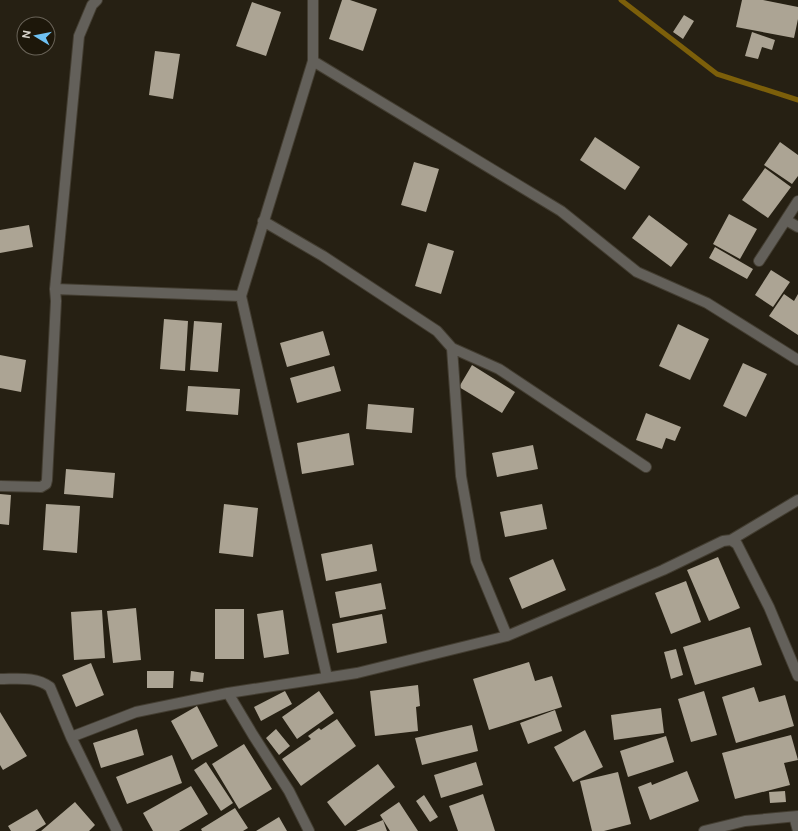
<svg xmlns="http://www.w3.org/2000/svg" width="798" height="831" font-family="'DM Sans',sans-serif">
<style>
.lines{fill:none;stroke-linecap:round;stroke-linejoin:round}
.stream{stroke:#7c5f0a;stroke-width:5}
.building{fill:#aca494}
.service-casing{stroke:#433d31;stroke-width:10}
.minor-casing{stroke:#433d31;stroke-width:12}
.service{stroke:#63605a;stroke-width:8}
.minor{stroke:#63605a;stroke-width:10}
</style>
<rect width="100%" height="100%" fill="#262013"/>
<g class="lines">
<path class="stream" d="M621 0 717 74 798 100"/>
</g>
<path class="building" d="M342 0H350L377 9 363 51 329 39Z
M742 0H763L798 7V19L794 38 736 27Z
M252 2 281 12 266 56 236 46Z
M684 15 694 21 683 39 673 32Z
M752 32 775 40 772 50 762 47 758 59 745 56Z
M155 51 180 54 173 99 149 95Z
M595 137 640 167 625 190 580 160Z
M780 142 798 155V176L792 184 764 165Z
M414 162 439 169 426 212 401 205Z
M765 168 791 187 768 218 742 200Z
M729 214 757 229 740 259 713 244Z
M649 215 688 244 671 267 632 238Z
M29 225 33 247 0 253V230Z
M428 243 454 251 441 294 415 286Z
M715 247 753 269 747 279 709 258Z
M771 270 790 282 773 307 755 295Z
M784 294 794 301 798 294V335L769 316Z
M164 319 188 321 185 371 160 369Z
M194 321 222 323 218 372 190 370Z
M678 324 709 339 690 380 659 366Z
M323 331 330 355 287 367 280 343Z
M0 355 26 360 21 392 0 388Z
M743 363 767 374 746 417 723 406Z
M472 365 515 392 502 413 459 387Z
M334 366 341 391 297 403 290 378Z
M188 386 240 389 238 415 186 411Z
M368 404 414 408 412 433 366 429Z
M646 413 681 427 675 441 666 438 662 449 636 440Z
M349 433 354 465 302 474 297 443Z
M533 445 538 469 497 477 492 453Z
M66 469 115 473 113 498 64 494Z
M0 494 11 495 9 525 0 524Z
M46 504 80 506 77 553 43 550Z
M224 504 258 508 253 557 219 553Z
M542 504 547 529 505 537 500 512Z
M372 544 377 571 326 581 321 554Z
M718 557 740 608 709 621 687 570Z
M553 559 566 590 522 609 509 578Z
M686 581 701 622 671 634 655 593Z
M381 583 386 609 340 618 335 592Z
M136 608 141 660 113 663 107 611Z
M215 609H244V659H215Z
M102 610 105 658 74 660 71 612Z
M283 610 289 654 264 658 257 614Z
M382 614 387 643 337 653 332 624Z
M750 627 762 665 695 685 683 647Z
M676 649 683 675 671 679 664 652Z
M529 662 535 681 552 676 562 707 489 730 473 679Z
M91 663 104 695 76 707 62 675Z
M147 671H174L173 688H147Z
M191 671 204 673 203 682 190 681Z
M418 685 420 706 416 707 418 731 375 736 370 691Z
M754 687 759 702 785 695 794 726 736 743 722 697Z
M285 691 292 704 261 721 254 707Z
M319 691 334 713 297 739 282 717Z
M704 691 717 735 691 742 678 699Z
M197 706 218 746 192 760 171 721Z
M661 708 664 733 614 740 611 715Z
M555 710 562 731 528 744 520 723Z
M0 712 27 756 3 770 0 765Z
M337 719 356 746 301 786 282 759 311 739 308 736 319 728 321 730Z
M472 725 478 751 422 765 415 738Z
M137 729 144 755 101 768 93 743Z
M276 729 290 746 279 755 266 738Z
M585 730 603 767 573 782 554 747Z
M791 735 798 760 784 763 790 785 735 799 722 753Z
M666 736 674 762 628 777 620 751Z
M244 744 272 789 239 809 212 764Z
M172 755 182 783 127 804 116 777Z
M206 762 233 803 221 811 194 770Z
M476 762 483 785 441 798 434 775Z
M378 764 395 787 345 826 327 802Z
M687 771 699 801 650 820 638 787 651 782 652 785Z
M618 772 631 824 604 831H592L580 781Z
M191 786 208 814 179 831H153L143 813Z
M785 791 786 802 770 803 769 792Z
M483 794 495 831H458L449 806Z
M424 795 438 817 430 822 416 801Z
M75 802 95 825 89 831H41Z
M399 802 418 831H390L380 815Z
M235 808 248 828 243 831H202L201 829Z
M37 809 46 824 35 831H11L8 826Z
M279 817 287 831H256Z
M383 820 387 831H356Z"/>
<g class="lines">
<g class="service-casing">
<path id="service" d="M793 816 797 831"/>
</g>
<g class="minor-casing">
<path id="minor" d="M313 0V61L241 296 327 677
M313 61 561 211 637 272 707 303 798 360
M786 220 798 227
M263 221 323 256 437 331 452 348 461 476 476 561 507 636
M759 261 798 201
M55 289 241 296
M452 348 499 369 646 467
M0 486 41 487 46 484 47 480 56 301 55 289 79 36 92 5 97 0
M731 540 737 544 769 607 798 676
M0 679C17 679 36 676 50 687L71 737 117 831
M228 693 253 735 289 791 309 831
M71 737 136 712 228 693 357 673 507 636 663 570 723 541 731 540 798 500
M704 831 745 821 798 816"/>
</g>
<use href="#service" class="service"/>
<use href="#minor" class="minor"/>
</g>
<g transform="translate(36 36) rotate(280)"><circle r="19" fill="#1d170a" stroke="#696358"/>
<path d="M0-3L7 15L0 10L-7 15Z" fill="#6fc2f4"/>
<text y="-6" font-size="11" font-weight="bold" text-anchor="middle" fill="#dad6ce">N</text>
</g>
</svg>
